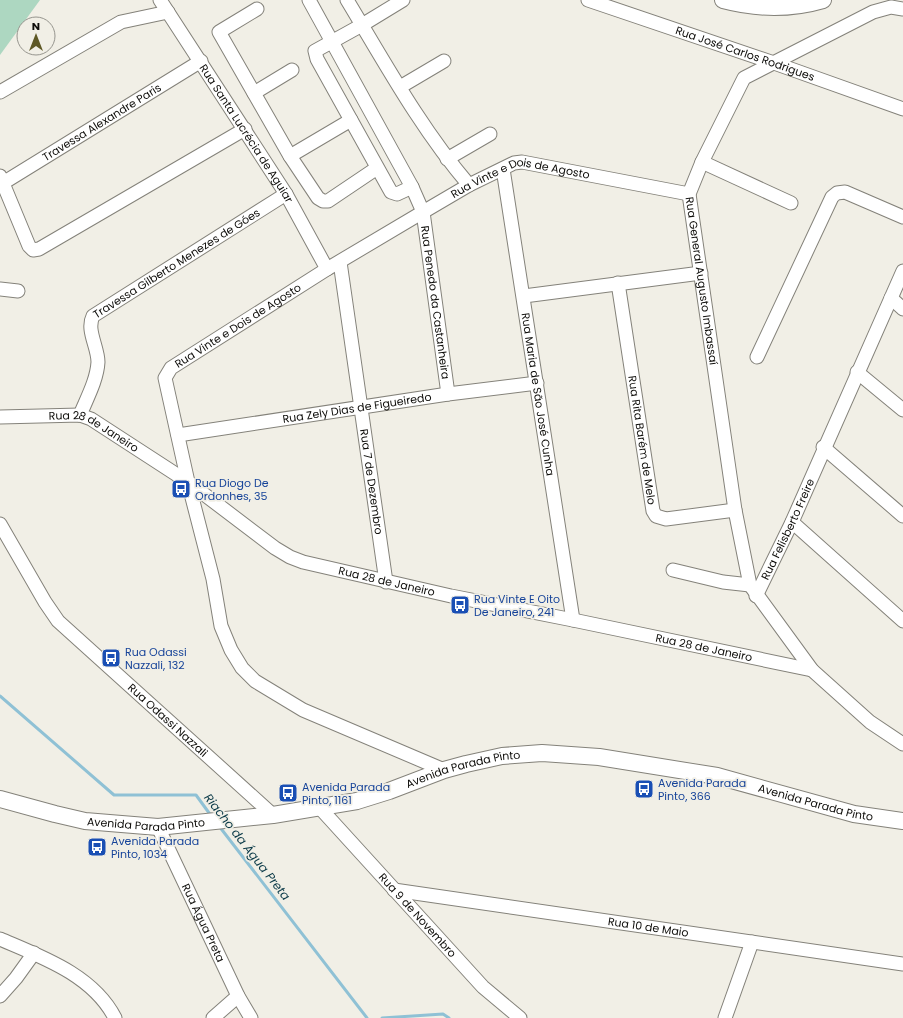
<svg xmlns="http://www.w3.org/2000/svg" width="903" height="1018" font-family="Poppins,sans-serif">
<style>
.green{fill:#add7c1}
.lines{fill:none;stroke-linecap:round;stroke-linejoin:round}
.stream{stroke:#8fc1d5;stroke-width:3}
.minor-casing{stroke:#84827a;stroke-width:15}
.major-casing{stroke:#84827a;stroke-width:18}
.minor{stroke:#fff;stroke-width:13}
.major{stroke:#fff;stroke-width:16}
.labels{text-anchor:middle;stroke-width:3.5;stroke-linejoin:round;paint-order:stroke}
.street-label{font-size:11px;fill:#0e0d0a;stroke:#f1efe6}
.transit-label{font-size:11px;fill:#164399;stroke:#f1efe6;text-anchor:start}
.water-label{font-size:12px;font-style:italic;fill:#0a3947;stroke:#f1efe6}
</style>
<rect width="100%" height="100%" fill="#f1efe6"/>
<path class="green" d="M0 0H40L0 55Z"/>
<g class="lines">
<path class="stream" d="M0 696 114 795H196L212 817
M219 826 367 1018
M382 1018 443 1014 449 1018"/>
<g class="minor-casing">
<g id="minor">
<path id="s1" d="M160 0 286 194 327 269"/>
<path id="s2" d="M309 0 412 187 423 212 448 394"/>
<path d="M347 0C385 63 421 129 469 185"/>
<path d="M403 0 362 25 315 51 317 59 391 192 397 194 412 187"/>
<path id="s3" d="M588 0 774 63 903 109"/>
<path d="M257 9 219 32 290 156 318 198 323 201H328L377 168"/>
<path id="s4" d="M903 9 891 7 873 12 744 78 702 162 689 194 735 510 750 585 812 670 870 722 903 744"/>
<path d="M400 87 444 61"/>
<path d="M0 92 121 22 168 12"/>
<path d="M254 93 292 70"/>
<path d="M290 156 351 120"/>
<path d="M447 159 490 134"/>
<path d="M702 162 791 203"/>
<path id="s5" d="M503 169 573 620"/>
<path d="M0 176 29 246 33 250 39 249 245 129"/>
<path id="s6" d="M3 183 201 61"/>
<path id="s7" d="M340 262 386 582"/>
<path id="s8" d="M618 283 653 511 656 516 666 519 735 510"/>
<path d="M0 289 18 291"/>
<path d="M524 296 701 273"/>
<path d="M891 298 903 309"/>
<path d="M757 357 832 197 837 193 845 192 903 217"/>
<path d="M857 372 903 410"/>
<path id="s9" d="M80 415C87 398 97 380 98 362 98 347 86 330 93 316L286 194"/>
<path id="s10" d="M0 417 80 415 91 419 188 482 275 548 290 557 303 562 451 596 573 620 812 670"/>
<path id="s11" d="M178 435 448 394 537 383"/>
<path d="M823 447 903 516"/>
<path d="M792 522 903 621"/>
<path id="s12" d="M0 524 45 602 58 621 273 815"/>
<path d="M673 570 723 582 750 585"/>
<path id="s13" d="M756 596 792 522 903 271"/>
<path id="s14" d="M444 770 303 710 255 681 242 668 231 650 221 626 213 579 188 482 165 378 171 368 327 269 423 212 469 185 514 163 522 162 689 194"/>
<path id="s15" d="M320 808 483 987 520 1018"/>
<path id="s16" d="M158 827 238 996 251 1018"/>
<path id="s17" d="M394 890 903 964"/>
<path d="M0 939C42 957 93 975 115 1018"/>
<path d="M0 996 16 978 34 953"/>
<path d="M213 1018 238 996"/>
<path d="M725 1018 752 942"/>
</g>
</g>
<g class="major-casing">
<g id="major">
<path d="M723 0C757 9 789 10 823 0"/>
<path id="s18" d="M0 799 55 814 85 821 158 827 273 815 357 801 389 791 444 770 466 764 502 756 542 753 599 757 717 776 854 814 903 821"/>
</g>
</g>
<use href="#minor" class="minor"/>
<use href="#major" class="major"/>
</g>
<defs>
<g id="bus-square" transform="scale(1)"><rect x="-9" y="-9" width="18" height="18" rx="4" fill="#1a4fb4" stroke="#f1efe6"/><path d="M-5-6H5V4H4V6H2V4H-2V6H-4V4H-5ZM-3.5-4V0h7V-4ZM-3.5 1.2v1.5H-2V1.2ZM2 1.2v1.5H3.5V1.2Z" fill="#fff"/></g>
</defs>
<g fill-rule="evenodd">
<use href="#bus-square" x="181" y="489"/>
<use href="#bus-square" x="460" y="605"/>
<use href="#bus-square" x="111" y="658"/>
<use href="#bus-square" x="644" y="789"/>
<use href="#bus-square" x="288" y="793"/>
<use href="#bus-square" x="97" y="847"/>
</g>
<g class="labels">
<g class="street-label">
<text dy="4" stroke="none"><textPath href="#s3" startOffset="166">Rua José Carlos Rodrigues</textPath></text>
<text dy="4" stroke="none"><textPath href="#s6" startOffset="116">Travessa Alexandre Paris</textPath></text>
<text dy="4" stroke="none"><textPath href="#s1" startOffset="159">Rua Santa Lucrécia de Aguiar</textPath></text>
<text dy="4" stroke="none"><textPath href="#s14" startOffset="944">Rua Vinte e Dois de Agosto</textPath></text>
<text dy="4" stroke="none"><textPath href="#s9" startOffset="202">Travessa Gilberto Menezes de Góes</textPath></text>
<text dy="4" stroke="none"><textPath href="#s4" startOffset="392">Rua General Augusto Imbassaí</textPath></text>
<text dy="4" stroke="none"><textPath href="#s2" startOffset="332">Rua Penedo da Castanheira</textPath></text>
<text dy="4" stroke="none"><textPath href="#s14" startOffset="620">Rua Vinte e Dois de Agosto</textPath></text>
<text dy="4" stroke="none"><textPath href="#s5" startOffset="228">Rua Maria de São José Cunha</textPath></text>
<text dy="4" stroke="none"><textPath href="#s11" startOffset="181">Rua Zely Dias de Figueiredo</textPath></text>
<text dy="4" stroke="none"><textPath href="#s10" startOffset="98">Rua 28 de Janeiro</textPath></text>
<text dy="4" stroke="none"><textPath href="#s8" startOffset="159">Rua Rita Barém de Melo</textPath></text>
<text dy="4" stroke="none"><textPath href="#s7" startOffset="222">Rua 7 de Dezembro</textPath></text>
<text dy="4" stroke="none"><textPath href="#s13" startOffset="74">Rua Felisberto Freire</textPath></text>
<text dy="4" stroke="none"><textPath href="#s10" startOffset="434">Rua 28 de Janeiro</textPath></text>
<text dy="4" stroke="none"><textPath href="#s10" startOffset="758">Rua 28 de Janeiro</textPath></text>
<text dy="4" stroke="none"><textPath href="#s12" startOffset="261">Rua Odassi Nazzali</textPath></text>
<text dy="4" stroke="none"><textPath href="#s18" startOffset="473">Avenida Parada Pinto</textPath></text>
<text dy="4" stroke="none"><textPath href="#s18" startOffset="833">Avenida Parada Pinto</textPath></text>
<text dy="4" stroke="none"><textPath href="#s18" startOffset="149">Avenida Parada Pinto</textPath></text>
<text dy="4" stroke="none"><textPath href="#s15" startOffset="145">Rua 9 de Novembro</textPath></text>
<text dy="4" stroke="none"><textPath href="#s16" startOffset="106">Rua Água Preta</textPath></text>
<text dy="4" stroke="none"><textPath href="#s17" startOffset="257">Rua 10 de Maio</textPath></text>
</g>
<g class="transit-label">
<text x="195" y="487">Rua Diogo De<tspan x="195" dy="13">Ordonhes, 35</tspan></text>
<text x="474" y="603">Rua Vinte E Oito<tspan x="474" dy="13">De Janeiro, 241</tspan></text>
<text x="125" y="656">Rua Odassi<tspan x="125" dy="13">Nazzali, 132</tspan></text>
<text x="658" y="787">Avenida Parada<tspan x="658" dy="13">Pinto, 366</tspan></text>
<text x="302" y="791">Avenida Parada<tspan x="302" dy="13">Pinto, 1161</tspan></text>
<text x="111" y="845">Avenida Parada<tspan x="111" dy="13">Pinto, 1034</tspan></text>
</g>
<g class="water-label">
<text transform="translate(247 847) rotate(52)" y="4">Riacho da Água Preta</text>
</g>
</g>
<g transform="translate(36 36)"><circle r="19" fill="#f1efe6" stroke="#96958e"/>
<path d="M0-3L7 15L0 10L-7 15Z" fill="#5e5825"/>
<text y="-6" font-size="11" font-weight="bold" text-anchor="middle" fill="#0e0d0a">N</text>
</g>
</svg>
